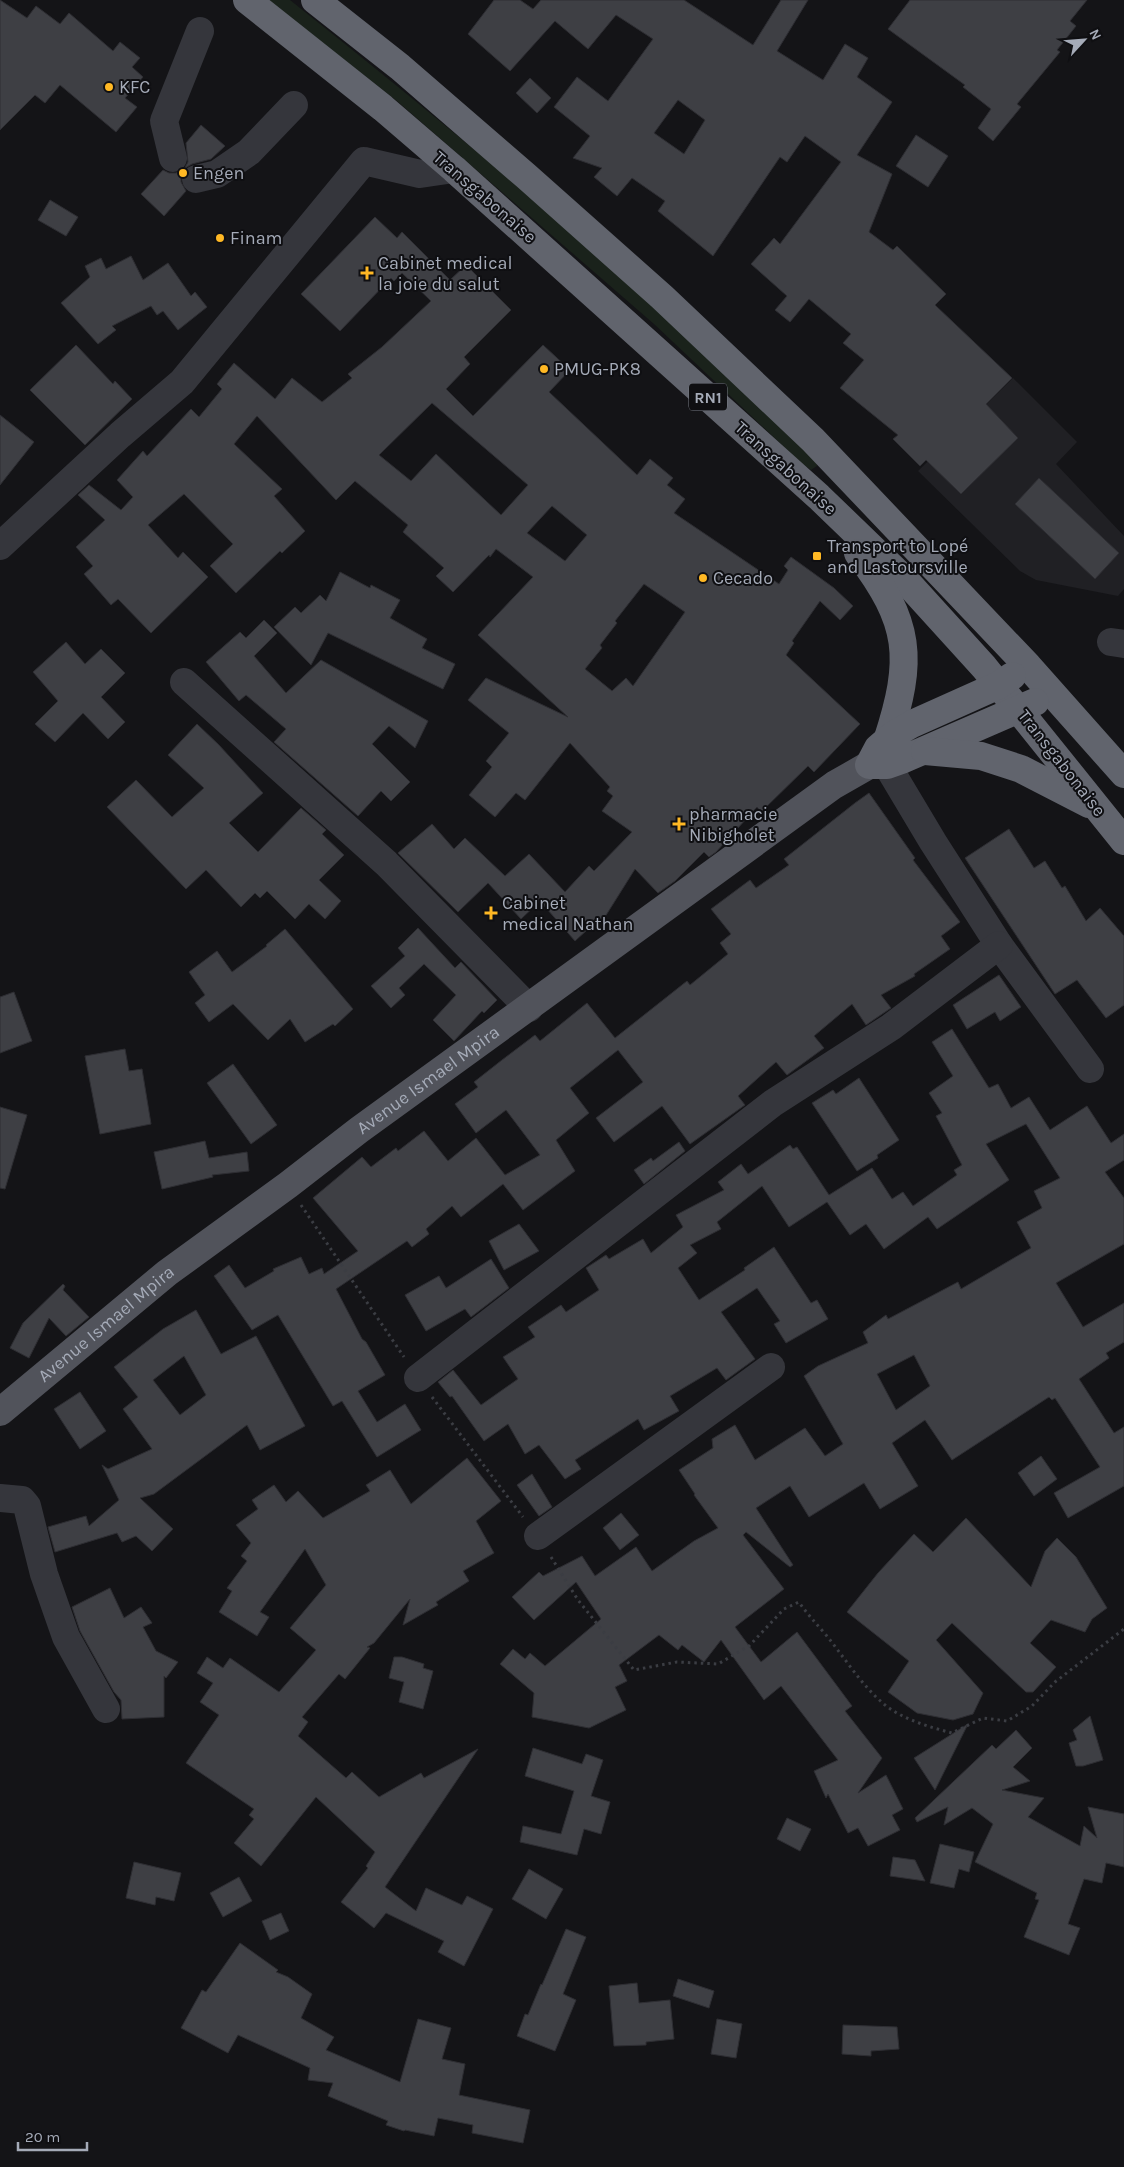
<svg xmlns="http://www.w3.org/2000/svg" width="1124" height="2167" font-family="Karla,sans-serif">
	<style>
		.built { fill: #202024 }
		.green { fill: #1a221b }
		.building { fill: #3e3f44; stroke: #2e2e33; fill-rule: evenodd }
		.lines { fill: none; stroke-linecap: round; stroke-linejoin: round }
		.path { stroke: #3b3d43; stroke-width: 3; stroke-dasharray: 2.5 4; stroke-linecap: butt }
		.minor { stroke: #35363c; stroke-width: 28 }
		.major { stroke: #51535b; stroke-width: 28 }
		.highway { stroke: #61646d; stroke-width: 28 }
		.poi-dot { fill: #ffb824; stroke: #0f0f12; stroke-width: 2 }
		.labels { text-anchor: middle; stroke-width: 4; stroke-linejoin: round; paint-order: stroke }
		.shield { fill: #0f0f12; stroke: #787c86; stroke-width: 1 }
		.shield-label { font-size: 16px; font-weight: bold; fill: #a5abb8 }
		.poi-label { font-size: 18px; fill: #a5abb8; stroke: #0f0f12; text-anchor: start }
		.street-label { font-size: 18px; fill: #a5abb8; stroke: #0f0f12 }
	</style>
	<rect width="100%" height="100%" fill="#141417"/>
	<path class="built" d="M1013,378L1077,442L1056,464L1124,536V589L1118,596L1036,580L1020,571L918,471Z"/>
	<path class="green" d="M268,0H290C398,86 504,172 606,263C677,327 746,394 816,459L817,466L811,470L800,462L654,324L397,101Z"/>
	<g class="building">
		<path d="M0,0L27,18L36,6L60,24L69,13L113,51L120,42L140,58L132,67L143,77L125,98L137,107L116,132L60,85L45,103L35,95L0,130Z"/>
		<path d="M494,0H520L533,9L541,0H684L753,45L781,0H808L777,51L823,80L845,44L868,58L857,77L892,102L857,155L892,174L869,232L893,250L897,246L946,294L935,305L1012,378L986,404L1018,438L961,494L926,460L920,466L893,439L898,435L840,388L864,360L843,343L851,334L809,299L790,322L775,310L787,296L751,264L774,238L780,244L841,162L805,136L787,162L780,157L713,256L658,211L665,201L632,178L617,196L594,177L602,168L573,158L590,136L554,107L577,77L608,101L653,39L616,15L588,49L555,21L510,71L468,34ZM678,100L705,120L684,154L654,133Z"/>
		<path d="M910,0H1087L1070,21L1076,26L1057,50L1060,52L1017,104L1021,107L993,141L978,128L991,109L963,87L965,85L888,29Z"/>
		<path d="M530,78L551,98L537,113L516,93Z"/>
		<path d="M201,125L225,146L211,159L192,164L185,168L181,174V182L186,191L164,216L141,194L163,170L169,173H176L184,169L188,162L186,143Z"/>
		<path d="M916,135L948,156L928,187L896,166Z"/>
		<path d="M50,200L78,217L66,236L38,220Z"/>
		<path d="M375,217L397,238L402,232L450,280L466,265L511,310L464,357L470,364L446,389L473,416L543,345L570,370L549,392L637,475L650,459L673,478L667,485L685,499L674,513L779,584L788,570L784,566L791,557L834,588L853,606L840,620L820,601L792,641L794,643L786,655L860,724L814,772L808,766L761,812L757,807L716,852L709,857L704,852L675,881L658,893L635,869L603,920L600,918L575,941L540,901L521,919L488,883L458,912L398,853L432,824L454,849L465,838L505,876L529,854L565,892L589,866L594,871L632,832L602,811L613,796L607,791L610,787L570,743L525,800L516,793L495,817L469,795L492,767L486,761L509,733L468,700L486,678L568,717L478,635L533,577L496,549L490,557L489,555L453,592L436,576L444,568L403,532L408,525L355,481L336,500L257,416L234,444L282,489L274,496L305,531L282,553L280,551L236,593L210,566L233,544L184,494L148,525L178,558L183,552L208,577L151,633L118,599L111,605L84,574L93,566L76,547L105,520L78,495L89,485L121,510L133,497L117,480L143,451L147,456L191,409L199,417L222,389L217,384L234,363L275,399L292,378L322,402L352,378L348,374L382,347L431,301L402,273L394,281L391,278L340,331L301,294ZM432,403L528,485L501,515L436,454L411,481L379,455ZM552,506L587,535L565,561L527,533ZM644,584L685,612L633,686L626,678L612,691L585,669L602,648L600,645L617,623L615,621Z"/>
		<path d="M131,256L143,280L168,263L191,296L195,292L207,307L178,330L163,311L157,315L151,306L112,326L116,330L98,344L61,303L90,277L85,266L101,258L106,269Z"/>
		<path d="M76,345L113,384L115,381L132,399L85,445L30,390Z"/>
		<path d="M0,415L34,442L0,485Z"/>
		<path d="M1039,478L1119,553L1095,579L1015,504Z"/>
		<path d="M340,572L370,588L371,585L400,600L390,618L427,639L422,648L455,664L443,689L328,633L311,665L274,627L295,607L301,613L320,595L326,601Z"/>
		<path d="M264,620L277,633L254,656L286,693L321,660L428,721L415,748L389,726L372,744L410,782L391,801L381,791L358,816L274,742L286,729L246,695L239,701L206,662L240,632L246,638Z"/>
		<path d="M66,642L85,664L101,649L125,673L101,697L125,722L108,739L83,713L55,742L35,724L58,701L33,672Z"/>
		<path d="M197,724L219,745L263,793L229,823L258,852L301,808L326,830L322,834L344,855L319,880L341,901L325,919L309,904L295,919L267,891L260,898L255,893L241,907L206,870L186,889L107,807L136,780L172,817L204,788L168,755Z"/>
		<path d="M869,793L915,858L913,860L960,922L941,936L950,949L914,974L915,976L881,995L891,1008L866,1025L852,1004L814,1036L824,1048L787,1075L776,1062L738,1096L745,1105L690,1144L662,1106L614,1142L596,1118L643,1082L618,1050L570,1088L589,1113L556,1140L575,1171L523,1210L503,1184L461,1217L452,1206L426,1229L429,1234L412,1247L407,1241L336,1289L362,1339L366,1342L385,1375L358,1391L377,1422L405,1404L421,1430L377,1457L342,1401L333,1406L278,1315L252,1330L214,1276L229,1265L245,1288L274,1271L273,1269L301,1257L309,1274L322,1268L324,1274L358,1251L313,1198L362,1157L371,1167L396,1148L398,1151L424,1131L448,1161L476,1138L505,1175L540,1155L506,1110L476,1133L455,1104L478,1087L474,1082L502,1060L535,1035L540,1041L587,1003L615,1038L687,981L690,985L728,954L720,943L731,934L711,909L750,880L756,888L789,865L784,859L855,803Z"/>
		<path d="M1009,829L1034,868L1045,861L1062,888L1065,886L1086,921L1100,908L1124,936V1005L1106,1018L1077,980L1055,994L965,858Z"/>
		<path d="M418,928L455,968L461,962L497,1000L484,1013L482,1011L454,1041L433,1020L456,995L424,964L399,988L405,995L391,1008L371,986L405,956L398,948Z"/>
		<path d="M285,929L353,1009L335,1026L333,1024L305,1042L290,1019L268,1040L233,1004L209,1022L195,1003L205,995L189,972L217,951L232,972L267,946L266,945Z"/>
		<path d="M999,975L1021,1007L1000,1021L995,1012L967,1029L953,1005Z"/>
		<path d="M14,992L32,1041L0,1053V997Z"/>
		<path d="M952,1029L989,1088L998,1084L1011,1108L1029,1097L1050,1130L1087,1106L1111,1143L1124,1134V1160L1105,1172L1124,1198V1244L1056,1283L1083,1327L1124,1303V1342L1106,1353L1109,1358L1079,1379L1114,1433L1124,1427V1486L1068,1518L1054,1493L1100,1467L1055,1398L1052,1400L1049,1397L952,1460L925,1420L892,1443L918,1486L880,1509L864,1483L809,1517L790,1486L756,1508L793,1565L790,1567L746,1532L743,1535L784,1589L735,1627L761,1662L797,1632L852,1706L845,1711L882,1758L858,1793L886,1775L903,1809L892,1815L900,1830L868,1846L858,1828L848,1833L828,1794L826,1798L814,1771L838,1760L781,1686L764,1700L721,1640L704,1662L682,1645L678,1650L659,1635L619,1665L627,1681L615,1687L626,1710L589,1728L532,1717L534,1693L500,1664L513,1649L525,1659L530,1653L545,1666L601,1619L576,1582L534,1620L512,1597L539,1572L543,1576L582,1556L595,1576L636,1547L652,1571L694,1541L718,1528L694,1495L695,1494L679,1470L713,1448L712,1439L735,1425L755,1460L805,1428L825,1456L843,1444L804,1376L818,1366L868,1343L863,1332L886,1315L888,1319L958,1282L961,1289L1031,1248L1017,1222L1042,1208L1034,1191L1060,1178L1026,1124L986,1144L1009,1180L937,1229L928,1217L884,1249L866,1224L850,1235L827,1202L789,1227L762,1186L717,1222L721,1229L690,1245L697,1253L678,1268L699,1300L745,1270L744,1268L774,1247L811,1303L817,1300L828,1319L786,1343L774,1324L780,1321L757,1288L721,1312L755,1359L726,1380L717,1368L670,1396L679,1411L644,1430L638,1419L575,1460L581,1469L565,1479L539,1445L525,1454L508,1424L484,1441L452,1396L450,1397L438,1382L453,1370L481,1405L518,1379L503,1357L535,1337L528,1327L561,1305L566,1312L599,1290L586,1268L606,1255L609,1259L643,1239L651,1253L683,1227L676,1215L724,1190L718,1182L741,1164L748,1174L790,1145L793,1149L797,1147L829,1195L872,1168L892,1199L903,1192L913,1206L957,1175L954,1170L962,1165L936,1116L942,1113L929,1093L953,1076L932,1042ZM914,1355L930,1386L896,1410L877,1374Z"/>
		<path d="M125,1049L129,1071L142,1069L151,1124L100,1134L85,1056Z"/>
		<path d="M233,1064L277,1125L251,1144L207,1083Z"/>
		<path d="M859,1078L899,1140L877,1155L878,1158L857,1171L812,1103L833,1090L836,1094Z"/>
		<path d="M0,1107L27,1115L5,1189L0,1188Z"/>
		<path d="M205,1141L209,1158L247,1152L249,1171L212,1175L213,1177L162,1189L154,1152Z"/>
		<path d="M679,1142L685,1151L644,1184L634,1170L651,1158L653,1161Z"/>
		<path d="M519,1224L539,1251L504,1270L489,1241Z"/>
		<path d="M491,1259L509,1288L471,1317L465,1309L426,1331L405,1295L439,1276L446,1288Z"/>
		<path d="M63,1284L65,1286L63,1290L89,1317L66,1336L49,1318L29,1358L10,1348L23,1323Z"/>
		<path d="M196,1310L221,1354L256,1336L305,1426L260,1450L247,1425L154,1494L140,1498L173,1529L152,1551L136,1536L122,1542L117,1533L55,1552L48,1527L86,1516L89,1526L119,1500L102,1465L108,1469L152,1449L123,1409L138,1397L114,1367L163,1329ZM184,1356L206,1395L180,1415L153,1380Z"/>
		<path d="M80,1392L106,1431L80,1449L54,1409Z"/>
		<path d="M1041,1456L1057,1479L1034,1496L1018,1473Z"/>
		<path d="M467,1458L501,1501L476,1521L494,1553L463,1571L469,1581L436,1602L438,1605L403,1625L410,1599L374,1643L367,1647L370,1648L345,1679L339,1674L302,1717L308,1722L298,1736L346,1778L352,1772L379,1797L421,1773L424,1778L478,1749L385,1887L416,1911L426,1888L462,1905L467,1896L493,1909L464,1966L438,1952L444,1941L386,1913L374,1928L341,1902L368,1868L366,1866L375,1852L316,1797L261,1866L234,1843L254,1819L249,1815L254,1809L186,1763L219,1715L200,1702L213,1683L197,1673L207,1657L223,1668L230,1658L279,1692L316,1650L290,1628L326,1585L305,1549L260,1612L269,1617L257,1636L219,1612L232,1591L227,1588L247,1561L241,1556L251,1543L236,1525L258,1509L252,1500L274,1485L286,1502L298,1491L323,1518L370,1491L366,1485L390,1470L411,1504Z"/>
		<path d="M532,1474L552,1507L539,1516L517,1485Z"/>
		<path d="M621,1513L639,1535L620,1550L603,1528Z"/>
		<path d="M966,1518L1031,1587L1045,1551L1057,1538L1076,1557L1107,1608L1092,1619L1085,1632L1051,1620L1030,1643L1056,1667L1033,1692H1026L952,1623L936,1640L983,1693L973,1714L953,1720L917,1713L888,1692L909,1661L847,1612L878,1573L914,1534L933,1552Z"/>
		<path d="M110,1588L124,1618L141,1607L152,1623L143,1627L156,1651L178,1662L166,1678L164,1676V1717L122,1719L121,1700L114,1692L80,1631L72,1607Z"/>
		<path d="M394,1657H402L424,1664L423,1668L433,1671L423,1709L399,1702L404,1682L389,1678Z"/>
		<path d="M1090,1716L1103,1760L1083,1766H1076L1069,1743L1077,1740L1073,1730Z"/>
		<path d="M968,1724L935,1790L914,1758Z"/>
		<path d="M1016,1730L1032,1748L1013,1767L1030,1781L1002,1790L1044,1798L1028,1817L1080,1846L1084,1826L1097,1838L1088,1807L1124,1814V1867L1106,1863L1102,1883L1084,1879L1068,1924L1080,1928L1069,1955L1024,1937L1039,1900L1035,1899L1037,1893L975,1862L993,1824L972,1808L944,1825L948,1807L917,1822L915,1818L992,1745L996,1749Z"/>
		<path d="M533,1748L582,1764L586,1754L603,1760L591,1796L610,1802L601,1834L584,1829L577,1855L520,1842L523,1826L561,1834L574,1791L525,1776Z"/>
		<path d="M787,1818L811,1829L800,1851L777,1839Z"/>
		<path d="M940,1844L974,1852L969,1872L959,1869L954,1888L930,1883Z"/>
		<path d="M893,1857L915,1860L925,1881L890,1876Z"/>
		<path d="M134,1862L181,1873L174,1901L156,1897L155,1905L126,1898Z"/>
		<path d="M529,1869L563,1889L546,1919L512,1899Z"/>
		<path d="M239,1877L252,1901L223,1917L210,1893Z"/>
		<path d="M281,1913L289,1931L270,1940L262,1921Z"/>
		<path d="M566,1929L586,1937L563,1994L576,2000L555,2051L517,2036L525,2014L528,2015L541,1984L542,1985Z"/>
		<path d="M240,1943L278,1970L276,1972L288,1977L312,1994L301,2018L334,2037L326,2050L400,2082L418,2019L451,2028L442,2059L465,2064L459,2095L530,2110L523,2143L472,2133L473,2125L438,2118L434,2136L405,2130L404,2131L386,2125L388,2121L328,2096L333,2083L308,2080L310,2068L238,2035L228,2053L181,2028L202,1990L206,1992Z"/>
		<path d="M678,1979L714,1991L709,2008L673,1996Z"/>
		<path d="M637,1983L639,2003L670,2000L674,2039L646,2042V2045L614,2046L609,1986Z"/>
		<path d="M717,2019L742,2024L736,2058L711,2054Z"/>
		<path d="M843,2025L897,2027L899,2049L871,2051V2056L842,2054Z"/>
	</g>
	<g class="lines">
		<g class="path">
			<path d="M301,1205L404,1357"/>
			<path d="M432,1397L523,1517"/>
			<path d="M551,1557L578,1600L634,1670L677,1662L718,1664L749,1646L784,1609L799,1602C807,1614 816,1623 826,1635C845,1658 861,1685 885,1705C904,1720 930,1727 952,1733L983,1718L1007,1721L1032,1706L1055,1682L1124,1629"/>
		</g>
		<g class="minor">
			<path d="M173,158L164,121L200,31"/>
			<path d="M196,179L217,174L249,152L294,105"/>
			<path d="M0,546L120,435L182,382L364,161L420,174L454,169"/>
			<path d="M1111,642L1124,644"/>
			<path d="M184,682L386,863L529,1008"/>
			<path d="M887,765L933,842L999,945L1090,1069"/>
			<path d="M418,1378L773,1103L891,1027L999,945"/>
			<path d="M0,1498L22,1500L27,1506L44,1574L66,1637L106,1709"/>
			<path d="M538,1536L771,1367"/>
		</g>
		<path class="major" id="s1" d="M0,1412L167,1273L288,1185L359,1130L834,785L869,765"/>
		<g class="highway">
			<path d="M247,0L383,108L454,169L819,497L905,580L984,667L1124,841"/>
			<path d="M315,0L400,67L526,176L662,297L813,440L1028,666L1124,774"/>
			<path d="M858,553C911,623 914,658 887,741"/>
			<path d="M1012,676L999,685L912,724L893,735L878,748L869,765H887L904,759L1035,702"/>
			<path d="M925,751L981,756L1021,769L1089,804"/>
		</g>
	</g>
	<g class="poi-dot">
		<circle cx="109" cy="87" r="5"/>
		<circle cx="183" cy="173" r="5"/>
		<circle cx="220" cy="238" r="5"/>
		<path d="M364.5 265.5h5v5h5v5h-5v5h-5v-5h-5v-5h5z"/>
		<circle cx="544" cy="369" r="5"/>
		<rect x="812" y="551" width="10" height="10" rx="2.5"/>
		<circle cx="703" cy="578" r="5"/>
		<path d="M676.5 816.5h5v5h5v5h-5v5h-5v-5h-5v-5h5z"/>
		<path d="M488.5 905.5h5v5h5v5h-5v5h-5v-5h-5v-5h5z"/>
	</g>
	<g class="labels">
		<rect class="shield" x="689" y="383.5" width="38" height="27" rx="4"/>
		<g class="shield-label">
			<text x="708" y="403">RN1</text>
		</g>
		<g class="poi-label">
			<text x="119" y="93">KFC</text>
			<text x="193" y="179">Engen</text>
			<text x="230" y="244">Finam</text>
			<text x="378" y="269">Cabinet medical<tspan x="378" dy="21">la joie du salut</tspan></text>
			<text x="554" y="375">PMUG-PK8</text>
			<text x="827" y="552">Transport to Lopé<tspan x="827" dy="21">and Lastoursville</tspan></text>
			<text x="713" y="584">Cecado</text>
			<text x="689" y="820">pharmacie<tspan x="689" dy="21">Nibigholet</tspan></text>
			<text x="502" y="909">Cabinet<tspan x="502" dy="21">medical Nathan</tspan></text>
		</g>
		<g class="street-label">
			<text transform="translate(485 197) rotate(41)" y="6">Transgabonaise</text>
			<text transform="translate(786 468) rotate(42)" y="6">Transgabonaise</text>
			<text transform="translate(1062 763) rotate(52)" y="6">Transgabonaise</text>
			<text dy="6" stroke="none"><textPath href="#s1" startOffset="542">Avenue Ismael Mpira</textPath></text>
			<text dy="6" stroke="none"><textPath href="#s1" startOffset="138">Avenue Ismael Mpira</textPath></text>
		</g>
	</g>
	<g transform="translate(1084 40) rotate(64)" stroke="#0f0f12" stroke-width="4" paint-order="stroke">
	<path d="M0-4L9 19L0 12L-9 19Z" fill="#a5abb8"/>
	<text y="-8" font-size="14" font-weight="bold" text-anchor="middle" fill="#a5abb8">N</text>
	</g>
	<path d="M18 2142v8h69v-8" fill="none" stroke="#a5abb8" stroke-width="2.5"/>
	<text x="25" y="2142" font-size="15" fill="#a5abb8" stroke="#0f0f12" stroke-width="4" paint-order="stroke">20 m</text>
</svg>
